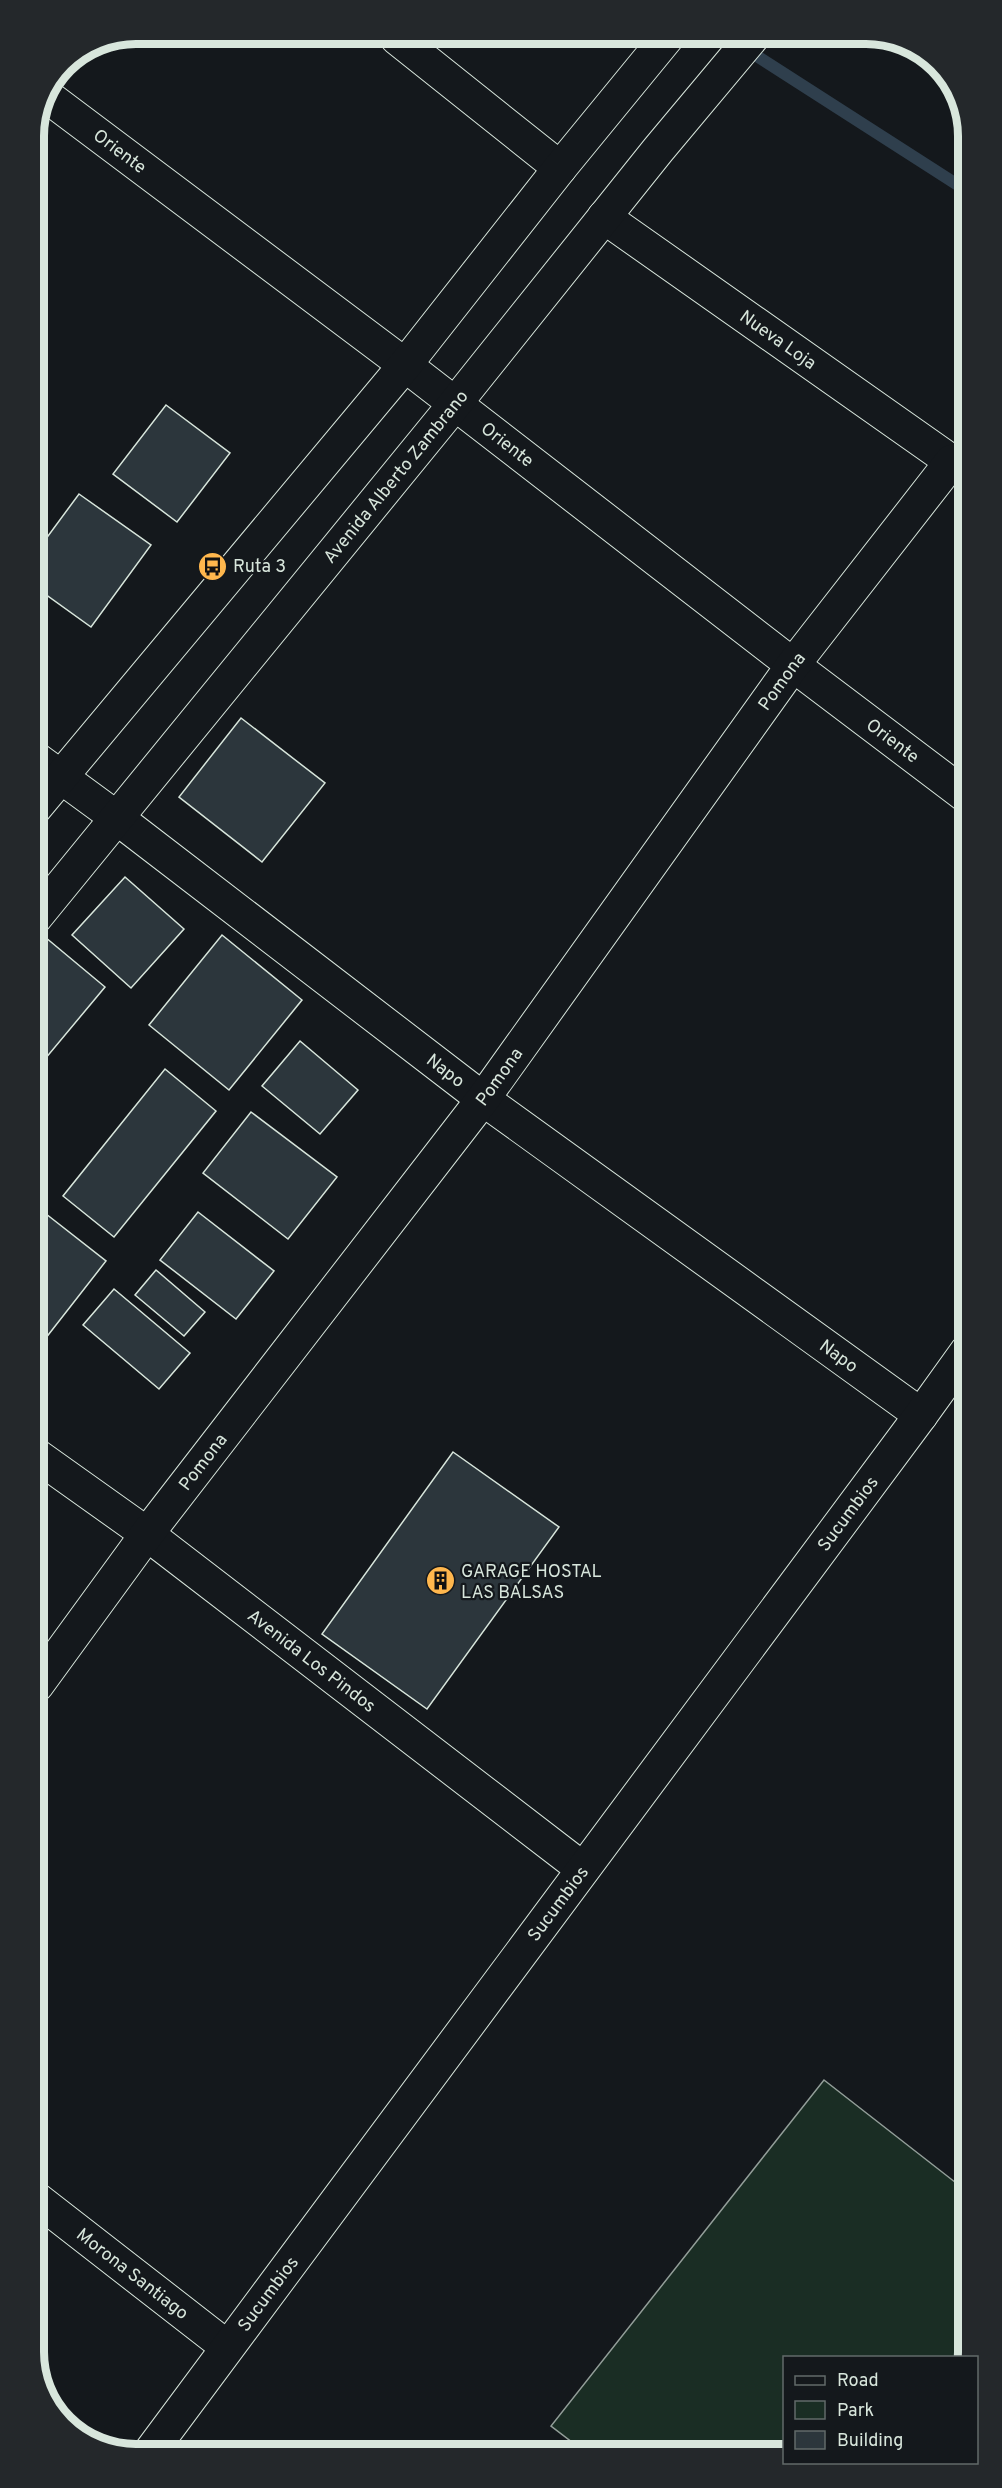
<svg xmlns="http://www.w3.org/2000/svg" width="1002" height="2488" font-family="Overpass,sans-serif">
	<style>
		.green { fill: #1a2d24; stroke: #939e99; stroke-width: 1.5 }
		.lines { fill: none; stroke-linecap: round; stroke-linejoin: round }
		.stream { stroke: #2f3f4d; stroke-width: 12 }
		.building { fill: #2c363c; stroke: #d8e6dc; stroke-width: 1.5 }
		.street-casing { stroke: #d8e6dc; stroke-width: 35 }
		.highway-casing { stroke: #d8e6dc; stroke-width: 35 }
		.street { stroke: #14181c; stroke-width: 33 }
		.highway { stroke: #14181c; stroke-width: 33 }
		.labels { text-anchor: middle; stroke-width: 4.5; stroke-linejoin: round; paint-order: stroke }
		.street-label { font-size: 18px; fill: #d8e6dc; stroke: #14181c }
		.poi-label { font-size: 18px; fill: #d8e6dc; stroke: #14181c; text-anchor: start }
		.rim { fill: none; stroke: #d8e6dc; stroke-width: 8 }
	</style>
	<rect width="100%" height="100%" fill="#14181c"/>
	<path class="green" d="M824,2080L969,2193L968,2357L784,2358V2450L585,2452L551,2426Z"/>
	<g class="lines">
		<path class="stream" d="M724,35L964,189"/>
	</g>
	<g class="building">
		<path d="M166,405L230,453L177,522L113,474Z"/>
		<path d="M79,494L151,545L91,627L34,586V555Z"/>
		<path d="M241,718L325,783L262,862L179,797Z"/>
		<path d="M125,877L184,929L131,988L72,935Z"/>
		<path d="M222,935L302,1000L229,1090L149,1025Z"/>
		<path d="M45,937L105,987L35,1071V949Z"/>
		<path d="M300,1041L358,1090L320,1134L262,1086Z"/>
		<path d="M165,1069L216,1111L114,1237L63,1196Z"/>
		<path d="M251,1112L337,1177L288,1239L203,1173Z"/>
		<path d="M41,1210L106,1261L38,1348L36,1347V1216Z"/>
		<path d="M198,1212L274,1271L236,1319L160,1260Z"/>
		<path d="M156,1270L205,1312L184,1336L135,1295Z"/>
		<path d="M114,1289L190,1353L159,1389L83,1325Z"/>
		<path d="M453,1452L559,1527L427,1709L322,1634Z"/>
	</g>
	<g class="lines">
		<defs>
			<g id="street">
				<path d="M397,38L560,168"/>
				<path id="s1" d="M48,97L405,365L793,665L965,795"/>
				<path id="s2" d="M604,217L965,471"/>
				<path id="s3" d="M35,758L117,818L483,1099L921,1415"/>
				<path id="s4" d="M36,1455L147,1534L583,1869"/>
				<path id="s5" d="M37,1685L147,1534L483,1099L793,665L952,461"/>
				<path id="s6" d="M38,2200L227,2347"/>
				<path id="s7" d="M148,2455L921,1415L967,1351"/>
			</g>
			<g id="highway">
				<path d="M35,808L405,365L560,168L669,35"/>
				<path id="s8" d="M35,918L454,405L658,150L755,34"/>
			</g>
		</defs>
		<use href="#street" class="street-casing"/>
		<use href="#highway" class="highway-casing"/>
		<use href="#street" class="street"/>
		<use href="#highway" class="highway"/>
	</g>
	<defs>
		<symbol id="bus-disc" viewBox="-11 -11 22 22"><circle r="9.5" fill="#ffb74d" stroke="#14181c"/><path d="M-5-6H5V4H4V6H2V4H-2V6H-4V4H-5ZM-3.5-4V0h7V-4ZM-3.5 1.2v1.5H-2V1.2ZM2 1.2v1.5H3.5V1.2Z" fill="#111"/></symbol>
		<symbol id="building-disc" viewBox="-11 -11 22 22"><circle r="9.5" fill="#ffb74d" stroke="#14181c"/><path d="M-4-6H4V6H1V3H-1V6H-4ZM-2.5-4.3h1.7v1.8h-1.7ZM.8-4.3h1.7v1.8H.8ZM-2.5-1h1.7V.8h-1.7ZM.8-1h1.7V.8H.8Z" fill="#111"/></symbol>
	</defs>
	<g fill-rule="evenodd">
		<use href="#bus-disc" x="196" y="550" width="33" height="33"/>
		<use href="#building-disc" x="424" y="1564" width="33" height="33"/>
	</g>
	<g class="labels">
		<g class="street-label">
			<text dy="6" stroke="none"><textPath href="#s1" startOffset="90">Oriente</textPath></text>
			<text dy="6" stroke="none"><textPath href="#s2" startOffset="213">Nueva Loja</textPath></text>
			<text dy="6" stroke="none"><textPath href="#s1" startOffset="576">Oriente</textPath></text>
			<text dy="6" stroke="none"><textPath href="#s8" startOffset="570">Avenida Alberto Zambrano</textPath></text>
			<text dy="6" stroke="none"><textPath href="#s5" startOffset="1250">Pomona</textPath></text>
			<text dy="6" stroke="none"><textPath href="#s1" startOffset="1062">Oriente</textPath></text>
			<text dy="6" stroke="none"><textPath href="#s3" startOffset="516">Napo</textPath></text>
			<text dy="6" stroke="none"><textPath href="#s5" startOffset="764">Pomona</textPath></text>
			<text dy="6" stroke="none"><textPath href="#s3" startOffset="1002">Napo</textPath></text>
			<text dy="6" stroke="none"><textPath href="#s5" startOffset="278">Pomona</textPath></text>
			<text dy="6" stroke="none"><textPath href="#s7" startOffset="1173">Sucumbios</textPath></text>
			<text dy="6" stroke="none"><textPath href="#s4" startOffset="344">Avenida Los Pindos</textPath></text>
			<text dy="6" stroke="none"><textPath href="#s7" startOffset="687">Sucumbios</textPath></text>
			<text dy="6" stroke="none"><textPath href="#s6" startOffset="120">Morona Santiago</textPath></text>
			<text dy="6" stroke="none"><textPath href="#s7" startOffset="201">Sucumbios</textPath></text>
		</g>
		<g class="poi-label">
			<text x="233" y="572">Ruta 3</text>
			<text x="461" y="1577">GARAGE HOSTAL<tspan x="461" dy="21">LAS BALSAS</tspan></text>
		</g>
	</g>
	<path d="M0 0H1002V2488H0ZM136 44H866A92 92 0 0 1 958 136V2352A92 92 0 0 1 866 2444H136A92 92 0 0 1 44 2352V136A92 92 0 0 1 136 44Z" fill="#24282b" fill-rule="evenodd"/>
	<path class="rim" d="M136 44H866A92 92 0 0 1 958 136V2352A92 92 0 0 1 866 2444H136A92 92 0 0 1 44 2352V136A92 92 0 0 1 136 44Z"/>
	<rect x="783" y="2356" width="195" height="108" fill="#14181c" stroke="#626a69" stroke-width="1.5"/>
	<rect x="795" y="2376" width="30" height="9" fill="#14181c" stroke="#626a69" stroke-width="1.5"/>
	<text x="837" y="2386" font-size="18" fill="#d8e6dc">Road</text>
	<rect x="795" y="2401" width="30" height="18" fill="#1a2d24" stroke="#626a69" stroke-width="1.5"/>
	<text x="837" y="2416" font-size="18" fill="#d8e6dc">Park</text>
	<rect x="795" y="2431" width="30" height="18" fill="#2c363c" stroke="#626a69" stroke-width="1.5"/>
	<text x="837" y="2446" font-size="18" fill="#d8e6dc">Building</text>
</svg>
